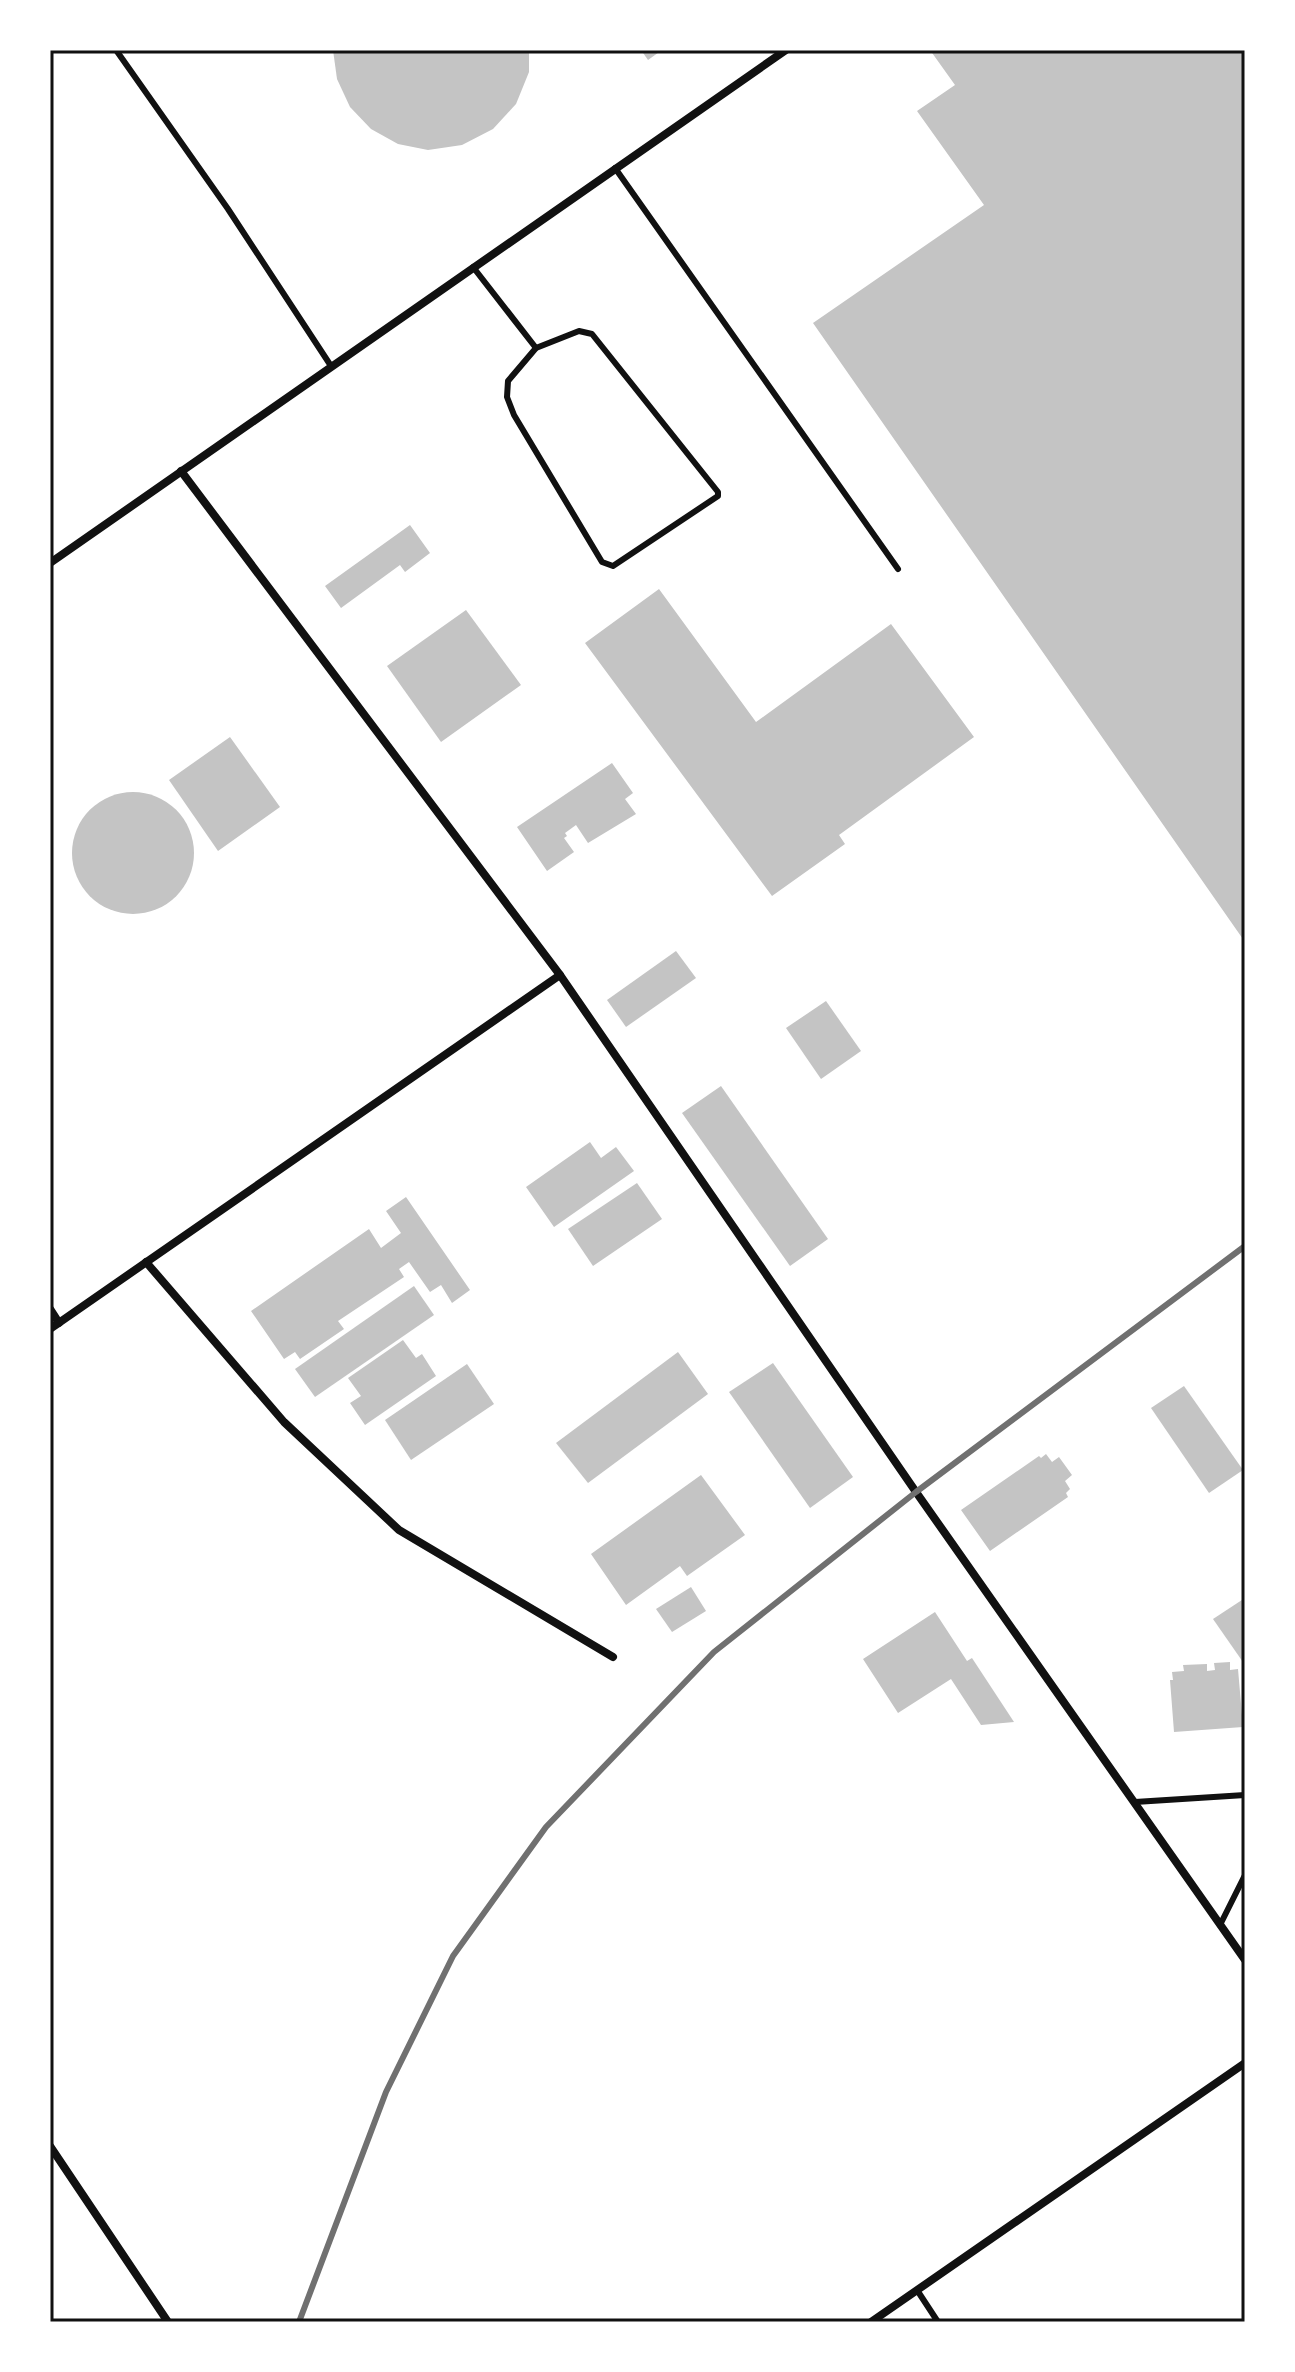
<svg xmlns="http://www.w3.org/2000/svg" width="1295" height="2372" font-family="'Archivo Narrow',sans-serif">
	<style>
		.building { fill: #c4c4c4 }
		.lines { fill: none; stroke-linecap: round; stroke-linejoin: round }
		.service { stroke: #111; stroke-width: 6 }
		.minor { stroke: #111; stroke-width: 8 }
		.rail { stroke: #707070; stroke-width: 6 }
		.neatline { fill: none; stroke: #111; stroke-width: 3 }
	</style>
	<rect width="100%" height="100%" fill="#fff"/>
	<g class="building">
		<path d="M333,50H529V72L516,104L493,129L462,145L428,150L398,144L371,129L350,107L337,79Z"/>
		<path d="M641,50H662L648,60Z"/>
		<path d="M930,50H1245V942L813,323L984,205L917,111L955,85Z"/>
		<path d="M410,525L430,553L405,572L400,565L341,608L325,586Z"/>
		<path d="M659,589L756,722L891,624L974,737L839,835L845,844L772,896L585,643Z"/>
		<path d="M466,610L521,685L441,742L387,666Z"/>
		<path d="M230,737L280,807L218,851L169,780Z"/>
		<path d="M612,763L633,793L625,799L636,814L588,843L576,825L565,833L567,836L564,838L574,852L547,871L517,827Z"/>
		<circle cx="133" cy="853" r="61"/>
		<path d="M676,951L696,978L626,1027L607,1000Z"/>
		<path d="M826,1001L861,1051L821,1079L786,1028Z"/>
		<path d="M721,1086L828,1239L790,1266L682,1113Z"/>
		<path d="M590,1142L601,1158L616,1147L634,1171L554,1227L526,1187Z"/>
		<path d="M637,1183L662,1219L593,1266L568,1229Z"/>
		<path d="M406,1197L470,1290L452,1303L441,1285L430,1292L409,1262L399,1269L404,1277L338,1321L344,1329L300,1359L295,1352L284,1359L251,1311L369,1229L381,1248L401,1233L386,1211Z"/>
		<path d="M414,1286L434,1315L315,1397L295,1369Z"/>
		<path d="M403,1340L416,1358L422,1354L436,1376L365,1425L350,1403L361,1396L348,1378Z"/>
		<path d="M678,1352L708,1394L588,1483L556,1443Z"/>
		<path d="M773,1363L853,1477L810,1508L729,1392Z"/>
		<path d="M467,1364L494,1404L411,1460L385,1420Z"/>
		<path d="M1184,1386L1243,1470L1209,1493L1151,1408Z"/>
		<path d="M1046,1454L1052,1462L1059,1457L1072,1475L1065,1481L1070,1489L1066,1493L1068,1497L990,1551L961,1510L1039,1456L1041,1458Z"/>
		<path d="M701,1475L745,1535L687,1576L680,1566L626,1605L591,1554Z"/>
		<path d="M691,1587L706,1611L672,1632L656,1609Z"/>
		<path d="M1245,1598V1665L1213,1619Z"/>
		<path d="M935,1612L967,1661L972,1658L1014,1722L981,1725L951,1679L898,1713L863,1659Z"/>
		<path d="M1230,1662V1670L1238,1669L1243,1727L1174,1732L1170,1680H1173L1172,1672L1184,1671L1183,1665L1207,1664V1671L1215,1670L1214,1663Z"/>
	</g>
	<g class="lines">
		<g class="service">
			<path d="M116,50L228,209L331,366"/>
			<path d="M615,168L898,569"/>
			<path d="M473,267L536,348"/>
			<path d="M579,331L592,334L718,492V496L613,566L602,562L514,415L507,397L508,381L536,348Z"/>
			<path d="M1135,1802L1245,1795"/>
			<path d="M1220,1925L1245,1875"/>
			<path d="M917,2290L938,2322"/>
		</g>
		<g class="minor">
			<path d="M181,471L560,975L916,1492L1245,1960"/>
			<path d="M50,563L786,50"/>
			<path d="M146,1262L284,1422L399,1530L613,1657"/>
			<path d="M50,1309L59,1323"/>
			<path d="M50,1329L560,975"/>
			<path d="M50,2146L168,2322"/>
			<path d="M871,2322L1245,2063"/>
		</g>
		<path class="rail" d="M299,2322L386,2092L453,1956L546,1827L714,1652L916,1492L1245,1246"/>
	</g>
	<rect width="1295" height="2372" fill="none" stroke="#ffffff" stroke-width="104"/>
	<rect x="52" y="52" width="1191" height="2268" class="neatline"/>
</svg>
